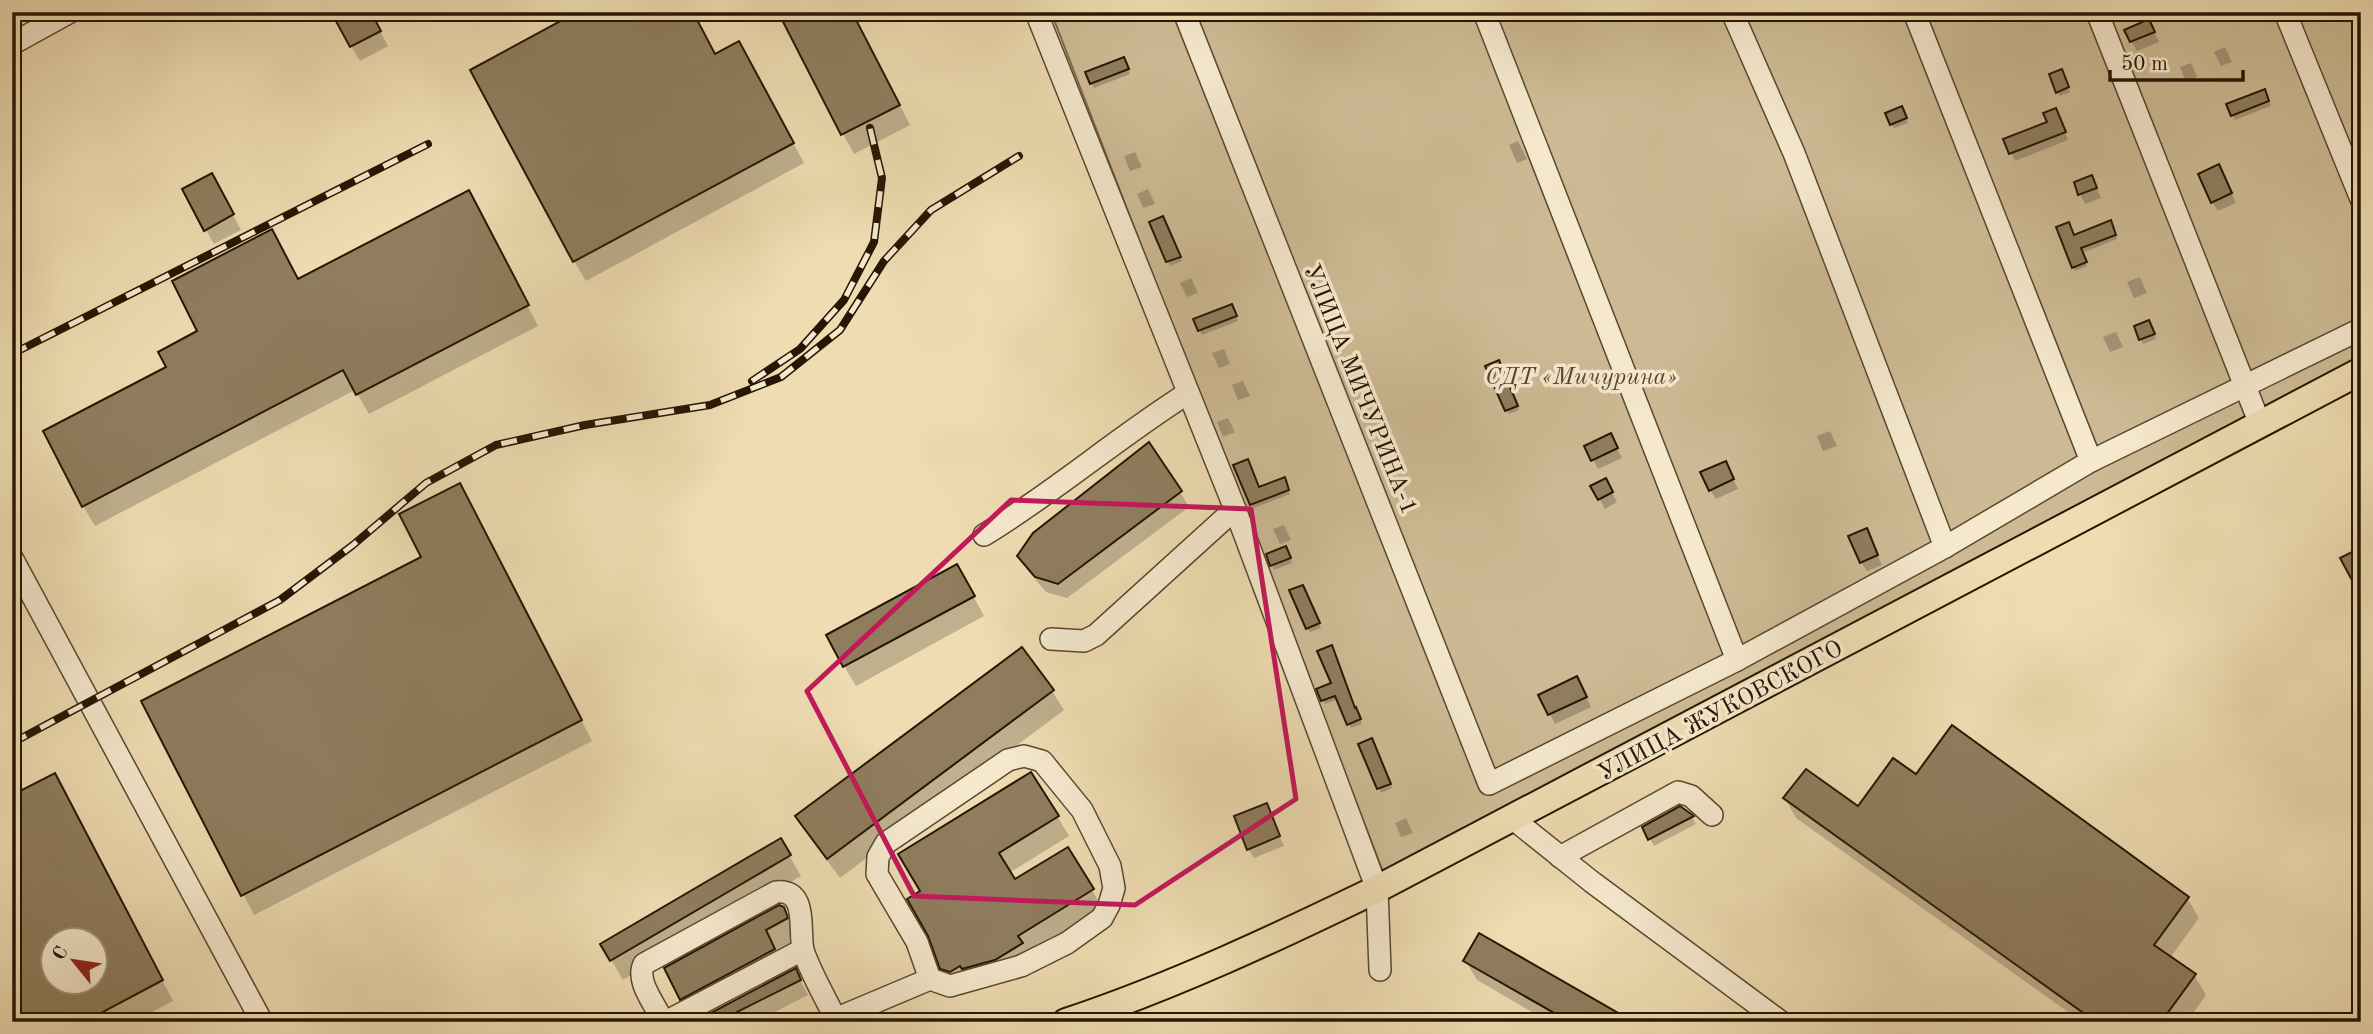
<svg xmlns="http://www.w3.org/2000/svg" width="2373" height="1034" font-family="'Old Standard TT',serif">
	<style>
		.green { fill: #cdba94; stroke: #7a684c; stroke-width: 2 }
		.shadow { fill: #0003; fill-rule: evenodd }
		.building { fill: #8f7d5e; stroke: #261603; stroke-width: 2; fill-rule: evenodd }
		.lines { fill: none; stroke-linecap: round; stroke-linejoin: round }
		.minor-casing { stroke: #58482f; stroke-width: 24 }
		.major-casing { stroke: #261603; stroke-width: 30 }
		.minor { stroke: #f5e8cd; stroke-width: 21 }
		.major { stroke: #efdcb2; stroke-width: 26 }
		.rail-casing { stroke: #261603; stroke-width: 8 }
		.rail { stroke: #f5e8cd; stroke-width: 5; stroke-dasharray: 16; stroke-linecap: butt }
		.marked { fill: none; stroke: #c2185b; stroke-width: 5; stroke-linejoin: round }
		.labels { text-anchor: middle; stroke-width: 7; stroke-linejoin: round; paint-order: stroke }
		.park-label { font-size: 24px; font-style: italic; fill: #58472e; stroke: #f5e8cd }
		.street-label { font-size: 24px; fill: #261603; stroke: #f5e8cd }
	</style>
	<rect width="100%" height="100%" fill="#efdcb2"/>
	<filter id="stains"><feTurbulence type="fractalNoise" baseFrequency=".00286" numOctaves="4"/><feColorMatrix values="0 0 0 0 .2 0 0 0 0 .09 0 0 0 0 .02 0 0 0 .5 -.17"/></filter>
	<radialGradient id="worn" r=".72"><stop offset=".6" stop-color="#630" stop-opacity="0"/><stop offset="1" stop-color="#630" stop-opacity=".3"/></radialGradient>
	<path class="green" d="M1051,12H2361V364L1385,877Z"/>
	<g class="shadow">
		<path d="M370,12L388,46L360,61L351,46Z"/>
		<path d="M852,12L910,125L854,154L843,134Z"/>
		<path d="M2154,31L2159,42L2137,51L2131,41Z"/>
		<path d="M2225,47L2232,62L2221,66L2214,52Z"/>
		<path d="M715,56L750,63L804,163L586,281L574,261Z"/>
		<path d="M1126,63L1130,74L1094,88L1087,73Z"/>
		<path d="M2191,63L2197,77L2186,82L2180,67Z"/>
		<path d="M2064,75L2070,92L2060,96L2057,92Z"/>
		<path d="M2267,95L2271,106L2235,120L2228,105Z"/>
		<path d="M1904,112L1908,123L1894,128L1887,114Z"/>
		<path d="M2060,117L2068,140L2015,161L2006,140Z"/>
		<path d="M1518,141L1527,159L1517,163L1509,145Z"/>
		<path d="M1135,152L1142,167L1130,171L1124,156Z"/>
		<path d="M2224,176L2236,203L2218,211L2212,202Z"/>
		<path d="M2092,177L2101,198L2085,204L2080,194Z"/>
		<path d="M1148,189L1155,204L1143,208L1137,194Z"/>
		<path d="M220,190L241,230L214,244L206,230Z"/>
		<path d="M479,212L538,326L369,414L355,390L95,526L83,506L168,368L200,332L298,281Z"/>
		<path d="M1165,222L1182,261L1170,266L1151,223Z"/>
		<path d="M2113,227L2117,239L2082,253L2087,266L2075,271L2073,267L2074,237Z"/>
		<path d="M2140,277L2147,293L2134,298L2127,282Z"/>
		<path d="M1191,278L1198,293L1187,297L1180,283Z"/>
		<path d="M1234,310L1238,321L1202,335L1195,320Z"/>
		<path d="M2151,326L2156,339L2143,344L2136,327Z"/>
		<path d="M2116,332L2123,347L2110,352L2103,337Z"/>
		<path d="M1224,349L1230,364L1219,368L1212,353Z"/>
		<path d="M1501,367L1519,410L1509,414L1506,410Z"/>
		<path d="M1243,381L1250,396L1238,400L1232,385Z"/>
		<path d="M1228,418L1235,432L1223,437L1217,422Z"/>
		<path d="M1830,431L1837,446L1823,451L1817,436Z"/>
		<path d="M1615,445L1622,458L1598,469L1587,447Z"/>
		<path d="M1726,463L1738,489L1716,499L1710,490Z"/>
		<path d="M1605,480L1617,502L1605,509L1593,486Z"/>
		<path d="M1286,484L1290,494L1254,508L1252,504L1259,489Z"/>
		<path d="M1180,492L1189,507L1067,598L1046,592L1028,571L1019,556Z"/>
		<path d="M471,505L592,741L254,915L143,702L423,558Z"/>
		<path d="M1284,525L1291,540L1280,544L1273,529Z"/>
		<path d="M1866,530L1882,565L1867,571L1861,562Z"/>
		<path d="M1288,552L1292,563L1274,570L1268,555Z"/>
		<path d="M968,586L984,616L856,686L844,666Z"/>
		<path d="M1305,591L1321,628L1310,632L1307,628Z"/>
		<path d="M1333,684L1358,713L1362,724L1351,728L1339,699L1325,704L1322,700Z"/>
		<path d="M1582,688L1591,707L1555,724L1541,696Z"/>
		<path d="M1052,691L1064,710L840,878L809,836L798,817Z"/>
		<path d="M1360,745H1373L1392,788L1381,793Z"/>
		<path d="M1917,777L2187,898L2199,918L2170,958L2194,975L2206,995L2187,1022H2082L1796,818L1785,798L1858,809Z"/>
		<path d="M66,795L173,1001L133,1022H12ZM52,940H94V982H52Z"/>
		<path d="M1266,805L1284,846L1254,858L1248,849Z"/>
		<path d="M1680,809L1692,817L1696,824L1654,846L1644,828Z"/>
		<path d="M1057,816L1069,836L1009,873L1015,882L1067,849L1104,910L973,985L954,988L942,968L930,936L909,900Z"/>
		<path d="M1406,818L1413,833L1401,837L1395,823Z"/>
		<path d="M780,840L801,876L623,980L602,944Z"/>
		<path d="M783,908L798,939L775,950L785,970L693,1018L681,999Z"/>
		<path d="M1465,960L1631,1022H1549L1477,980Z"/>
		<path d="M795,970L808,995L755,1022H698Z"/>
	</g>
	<g class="building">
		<path d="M331,12H371L381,31L350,47Z"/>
		<path d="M577,12H693L715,54L739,41L794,143L573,262L470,70Z"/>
		<path d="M778,12H852L900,105L841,135Z"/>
		<path d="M2149,19L2155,32L2130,42L2124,30Z"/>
		<path d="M1124,57L1129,69L1090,84L1085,72Z"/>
		<path d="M2062,69L2069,87L2056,93L2049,74Z"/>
		<path d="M2265,89L2269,101L2231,116L2226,104Z"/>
		<path d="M1902,106L1907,118L1890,125L1885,113Z"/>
		<path d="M2056,108L2066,132L2009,154L2003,139L2047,122L2043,113Z"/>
		<path d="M2219,164L2232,193L2211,203L2198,174Z"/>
		<path d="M212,173L234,214L204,231L182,189Z"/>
		<path d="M2092,175L2097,188L2078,195L2074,182Z"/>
		<path d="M469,190L529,305L356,395L343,370L82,507L43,431L166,367L158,352L197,331L172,281L272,229L298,279Z"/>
		<path d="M1163,216L1181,257L1166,262L1149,222Z"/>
		<path d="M2111,220L2116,235L2081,248L2087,262L2072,268L2056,227L2069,222L2074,235Z"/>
		<path d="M1232,304L1237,316L1198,331L1193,319Z"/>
		<path d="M2149,320L2155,334L2139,340L2134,326Z"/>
		<path d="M1499,360L1518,406L1505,411L1485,366Z"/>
		<path d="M1611,433L1618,448L1591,461L1584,446Z"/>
		<path d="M1149,442L1182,491L1058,584L1035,577L1017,556L1033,533Z"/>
		<path d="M1248,459L1259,487L1285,477L1289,490L1250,505L1233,465Z"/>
		<path d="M1726,461L1734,479L1709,491L1700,472Z"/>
		<path d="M1606,478L1613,492L1598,500L1590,486Z"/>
		<path d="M460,483L582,720L241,896L141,701L421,557L399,514Z"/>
		<path d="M1867,528L1878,555L1860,563L1848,536Z"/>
		<path d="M1286,546L1291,558L1270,566L1266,554Z"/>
		<path d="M2354,551L2361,563V597L2340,558Z"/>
		<path d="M957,564L975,596L843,667L826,635Z"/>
		<path d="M1303,585L1320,623L1306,629L1289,590Z"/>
		<path d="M1332,645L1355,708L1356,707L1361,719L1347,725L1335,696L1321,701L1316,689L1331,683L1317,651Z"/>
		<path d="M1022,647L1054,690L827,859L795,816Z"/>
		<path d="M1577,676L1587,697L1548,715L1538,695Z"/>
		<path d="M1952,725L2189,897L2154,945L2196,974L2161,1022H2096L1783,798L1806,769L1858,806L1893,758L1916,774Z"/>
		<path d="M1372,738L1391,784L1377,789L1358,744Z"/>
		<path d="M1031,772L1059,816L999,853L1015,879L1068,847L1094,889L1018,936L1023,943L995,960L962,969L960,966L950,972L940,969L928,936L907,899L920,891L898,854Z"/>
		<path d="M55,773L163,980L84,1022H12V795ZM52,940H94V982H52Z"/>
		<path d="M1267,803L1280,836L1247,850L1234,816Z"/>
		<path d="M1680,806L1694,816L1648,840L1642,827Z"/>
		<path d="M781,838L791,855L610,961L600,944Z"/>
		<path d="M779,905L784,907L788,918L766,930L775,949L680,1000L664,968Z"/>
		<path d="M1479,933L1634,1022H1570L1463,961Z"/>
		<path d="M796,968L801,980L717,1022H694Z"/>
	</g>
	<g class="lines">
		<defs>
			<g id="minor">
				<path d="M1036,12L1235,509L1377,889L1380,970"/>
				<path d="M1184,12L1489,784L1737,660L1945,547L2091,461L2361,329"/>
				<path d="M1484,12L1737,660"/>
				<path d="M1732,12L1794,153L1945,547"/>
				<path d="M1914,12L2091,461"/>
				<path d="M2097,12L2260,424"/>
				<path d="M2285,12L2361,199"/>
				<path d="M12,44L70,12"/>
				<path d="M984,535C1055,492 1118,437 1188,393"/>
				<path d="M12,558L262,1022"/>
				<path d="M1051,639L1084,641L1096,635L1235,509"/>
				<path d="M1512,818L1592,882L1781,1022"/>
				<path d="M1560,857L1678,792L1691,796L1712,815"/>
				<path d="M802,950L671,1019H665L660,1016C652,1000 636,980 644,964L776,892C811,889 797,935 804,953C812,975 825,997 835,1018"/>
				<path d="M828,1022L930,979L950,986L1021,966L1067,943L1102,918L1109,905L1114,888L1110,866L1082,810L1042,761L1024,756L1008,760L886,843L878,857L877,874L917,942L930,979"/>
			</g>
			<path id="major" d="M1066,1022C1174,986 1276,938 1377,889L2361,371"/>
		</defs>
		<use href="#minor" class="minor-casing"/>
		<use href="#major" class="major-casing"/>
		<use href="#minor" class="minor"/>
		<use href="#major" class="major"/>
		<defs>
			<g id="rail">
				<path d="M12,354L428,144"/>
				<path d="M752,381L800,349L844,300L874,242L882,178L870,128"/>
				<path d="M12,743L280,600L353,545L426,483L496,445L585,425L710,405L781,377L840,330L884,261L931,210L1019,156"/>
			</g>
		</defs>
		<use href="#rail" class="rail-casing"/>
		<use href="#rail" class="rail"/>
	</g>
	<path class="marked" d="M1011,500L1251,509L1296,799L1135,905L914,896L807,691Z"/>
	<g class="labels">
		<g class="park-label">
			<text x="1581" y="384">СДТ «Мичурина»</text>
		</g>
		<g class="street-label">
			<text transform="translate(1361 389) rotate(68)" y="8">УЛИЦА МИЧУРИНА-1</text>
			<text transform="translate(1720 710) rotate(-28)" y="8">УЛИЦА ЖУКОВСКОГО</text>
		</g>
	</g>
	<rect width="2373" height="1034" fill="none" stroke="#efdcb2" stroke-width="42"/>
	<rect x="14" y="14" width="2345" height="1006" fill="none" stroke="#261603" stroke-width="3.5"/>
	<rect x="21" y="21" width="2331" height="992" fill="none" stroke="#261603" stroke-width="2"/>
	<g transform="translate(74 961) rotate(300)"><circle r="33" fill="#f5e8cd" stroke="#a2947c" stroke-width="2"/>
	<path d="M0-5L12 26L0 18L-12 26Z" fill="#8f2418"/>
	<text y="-10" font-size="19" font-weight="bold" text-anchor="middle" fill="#261603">С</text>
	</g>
	<path d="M2110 70v10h133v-10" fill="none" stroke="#261603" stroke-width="3.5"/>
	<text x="2121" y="70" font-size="21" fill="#261603" stroke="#f5e8cd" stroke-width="5" paint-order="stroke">50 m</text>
	<rect width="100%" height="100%" filter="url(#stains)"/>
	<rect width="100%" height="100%" fill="url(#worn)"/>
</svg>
